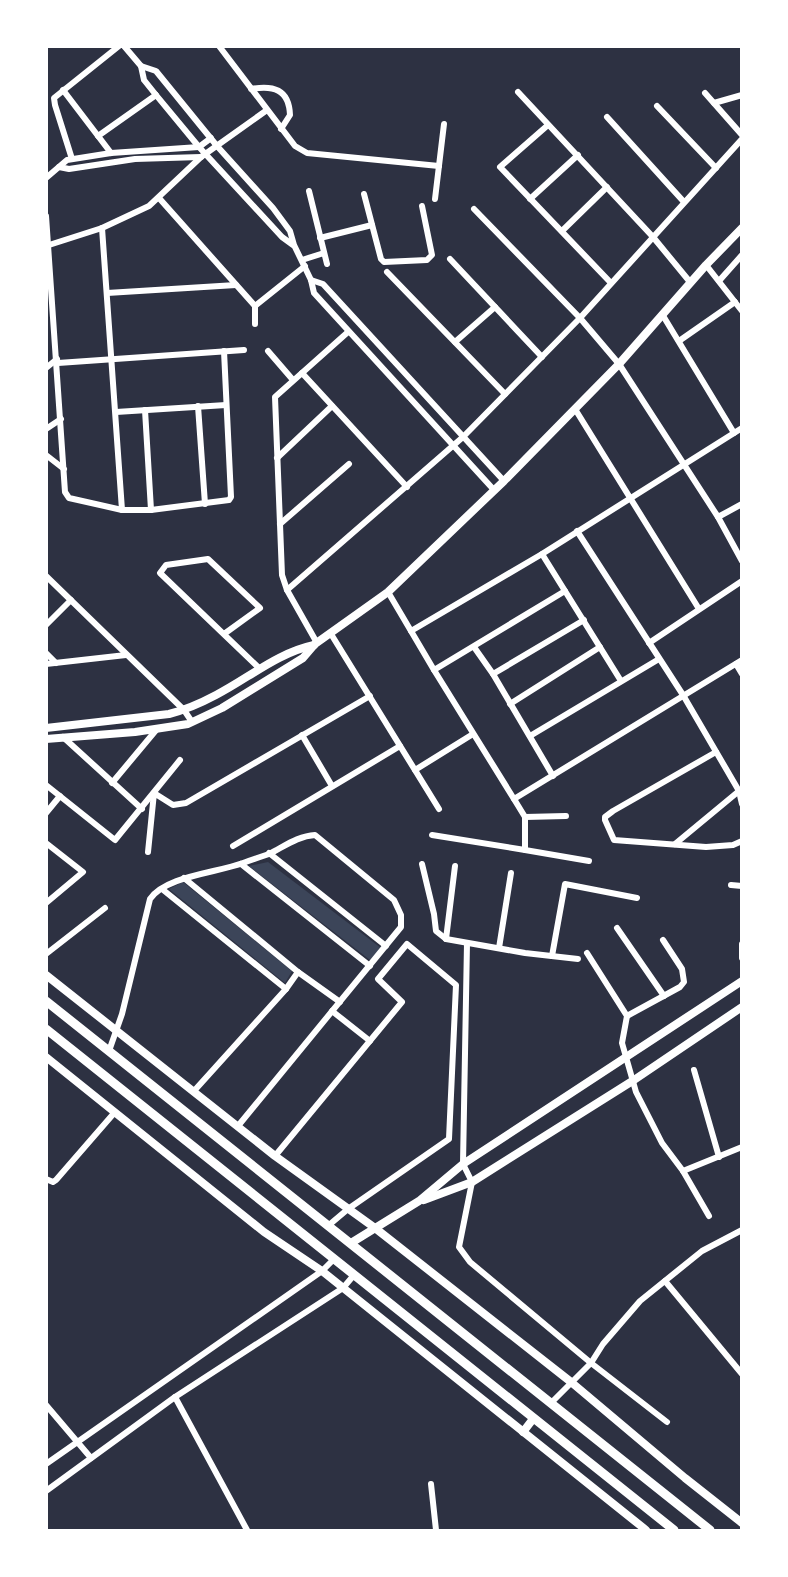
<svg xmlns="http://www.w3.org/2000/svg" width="788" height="1577" font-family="Lora,serif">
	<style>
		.green { fill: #3c4559 }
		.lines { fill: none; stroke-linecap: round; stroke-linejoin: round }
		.minor { stroke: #fff; stroke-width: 6 }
		.tertiary { stroke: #fff; stroke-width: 8 }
		.primary { stroke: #fff; stroke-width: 9 }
	</style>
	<rect width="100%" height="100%" fill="#2d3142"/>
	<g class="green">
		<path d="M268,862L381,948L370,960L249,866Z"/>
		<path d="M183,882L292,971L285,983L169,889Z"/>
	</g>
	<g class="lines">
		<g class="minor">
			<path d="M124,46L141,66L144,80L156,95L199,147L282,237L293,245"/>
			<path d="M219,46L295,146L307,153L439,166"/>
			<path d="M141,66L156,71L217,146L273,208L290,231L294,245L311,280L314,293L494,490"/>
			<path d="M251,89C273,85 289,89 290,115L281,129"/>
			<path d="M63,90L111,153"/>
			<path d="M518,92L653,237L690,282"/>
			<path d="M705,93L742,135"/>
			<path d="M714,103L742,95"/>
			<path d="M657,106L716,168"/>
			<path d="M607,117L684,202"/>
			<path d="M548,125L500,167L611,283"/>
			<path d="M98,136L156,95"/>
			<path d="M72,159L55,105L54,98L119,46"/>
			<path d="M59,167L69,169L135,159L201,157"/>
			<path d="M46,178L67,160L111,153L199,147L211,138"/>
			<path d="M309,191L327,264"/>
			<path d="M364,194L381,259L384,262L427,260L432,255L422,206"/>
			<path d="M159,198L255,306"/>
			<path d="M435,199L444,124"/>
			<path d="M530,199L578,155"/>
			<path d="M474,209L580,318L619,364L718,517L742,561"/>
			<path d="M46,216L65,492L69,498L122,510H151L229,500L231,497L224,351"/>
			<path d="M102,228L122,510"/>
			<path d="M562,231L607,187"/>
			<path d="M320,238L372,225"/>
			<path d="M49,245L102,228L149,206L201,157L267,110"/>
			<path d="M450,259L542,357"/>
			<path d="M302,260L324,253"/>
			<path d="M706,265L742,311"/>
			<path d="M387,272L505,394"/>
			<path d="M311,280L323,284L504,481"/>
			<path d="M719,281L742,255"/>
			<path d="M107,293L236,285"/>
			<path d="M662,314L734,433"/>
			<path d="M255,324V306L305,266"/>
			<path d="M679,341L735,302"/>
			<path d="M455,342L495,307"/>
			<path d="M268,351L293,380"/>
			<path d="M58,363L244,350"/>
			<path d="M46,368L57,359"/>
			<path d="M302,373L407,487"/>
			<path d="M198,406L205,504"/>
			<path d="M575,409L699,609"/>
			<path d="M145,410L151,510"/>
			<path d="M116,412L226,405"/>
			<path d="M46,429L61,419"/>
			<path d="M46,455L64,469"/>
			<path d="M277,458L332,406"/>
			<path d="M718,517L742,504"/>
			<path d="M280,524L349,464"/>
			<path d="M577,531L683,695L739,791L742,804"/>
			<path d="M542,554L621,681"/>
			<path d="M46,576L184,710L192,722"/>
			<path d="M287,590L463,437L580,318L742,139"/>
			<path d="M388,592L434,670L514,799L742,660"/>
			<path d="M46,625L71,600"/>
			<path d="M411,631L542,554L742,428"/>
			<path d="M224,634L260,608L208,559L166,565L160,573L259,668"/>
			<path d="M331,634L439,809"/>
			<path d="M317,643L287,590L282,575L275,397L348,332"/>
			<path d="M649,643L742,581"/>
			<path d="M474,647L493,674L553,776"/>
			<path d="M46,653L56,663"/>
			<path d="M46,664L126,655"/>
			<path d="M736,664L742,674"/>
			<path d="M434,670L565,591"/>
			<path d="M493,674L584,620"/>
			<path d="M510,704L600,647"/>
			<path d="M302,735L332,786"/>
			<path d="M530,736L659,659"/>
			<path d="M63,737L142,809"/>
			<path d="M716,752L613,811L605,817V820L614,840L706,847L733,845L742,841"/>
			<path d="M415,770L473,734"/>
			<path d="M112,783L157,729"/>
			<path d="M46,785L115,840L180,760"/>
			<path d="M514,799L525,817V850L589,861"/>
			<path d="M46,813L60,796"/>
			<path d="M525,817L566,816"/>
			<path d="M432,835L525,850"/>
			<path d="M46,843L83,872L46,903"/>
			<path d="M675,844L739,791"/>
			<path d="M233,846L400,746"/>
			<path d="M148,852L154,793L173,805L186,803L370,696"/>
			<path d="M269,853L386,946"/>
			<path d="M241,864L370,966"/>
			<path d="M422,864L434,914L436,931L446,939L525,953L578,959"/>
			<path d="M184,878L298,972L340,1002"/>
			<path d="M731,885L742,886"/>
			<path d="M162,889L286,989"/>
			<path d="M617,928L664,996"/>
			<path d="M446,939L455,866"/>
			<path d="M467,943L463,1164L472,1182L459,1247L470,1262L591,1363L667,1422"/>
			<path d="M742,944V958"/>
			<path d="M499,948L511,873"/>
			<path d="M587,953L627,1016L622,1043L636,1092L662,1143L683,1171L709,1216"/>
			<path d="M46,954L105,908"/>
			<path d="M552,956L565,884L637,898"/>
			<path d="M332,1011L370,1041"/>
			<path d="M627,1016L680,987L684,982L682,969L663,940"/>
			<path d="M109,1051L122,1014L150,899C166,876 216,873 243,863C251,860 260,857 269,854C285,846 298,836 315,835L394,900L401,915V927L238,1126"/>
			<path d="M694,1070L719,1157"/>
			<path d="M194,1091L286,989L298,972"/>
			<path d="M275,1156L402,1002L378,979L407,944L456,985L449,1139L348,1209L329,1225"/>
			<path d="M683,1171L742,1147"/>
			<path d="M46,1179L53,1182L56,1180L115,1112"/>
			<path d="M665,1281L742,1374"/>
			<path d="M175,1397L247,1530"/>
			<path d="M551,1403L591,1363L603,1344L640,1301L702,1251L742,1230"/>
			<path d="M46,1405L91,1458"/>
			<path d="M46,1464L322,1271L334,1259"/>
			<path d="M431,1484L436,1530"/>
			<path d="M46,1491L175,1397L343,1288L354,1275"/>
		</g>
		<g class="tertiary">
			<path d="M46,728L169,714C185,710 201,703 216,695C249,678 277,653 314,645"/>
			<path d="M46,739L135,732L188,724L222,708L303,658L315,644L388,592L504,481L619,364L706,265L742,228"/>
			<path d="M46,975L275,1156L375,1228L571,1382L685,1478L742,1523"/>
			<path d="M46,1057L264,1232L322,1271L646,1530"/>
			<path d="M424,1200L472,1182L634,1080L742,1007"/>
			<path d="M351,1243L419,1201L463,1164L742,981"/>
			<path d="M523,1432L533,1419"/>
		</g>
		<g class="primary">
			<path d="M46,1001L710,1530"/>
			<path d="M46,1029L674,1530"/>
		</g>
	</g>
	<rect width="788" height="1577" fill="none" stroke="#ffffff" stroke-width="96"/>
</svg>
